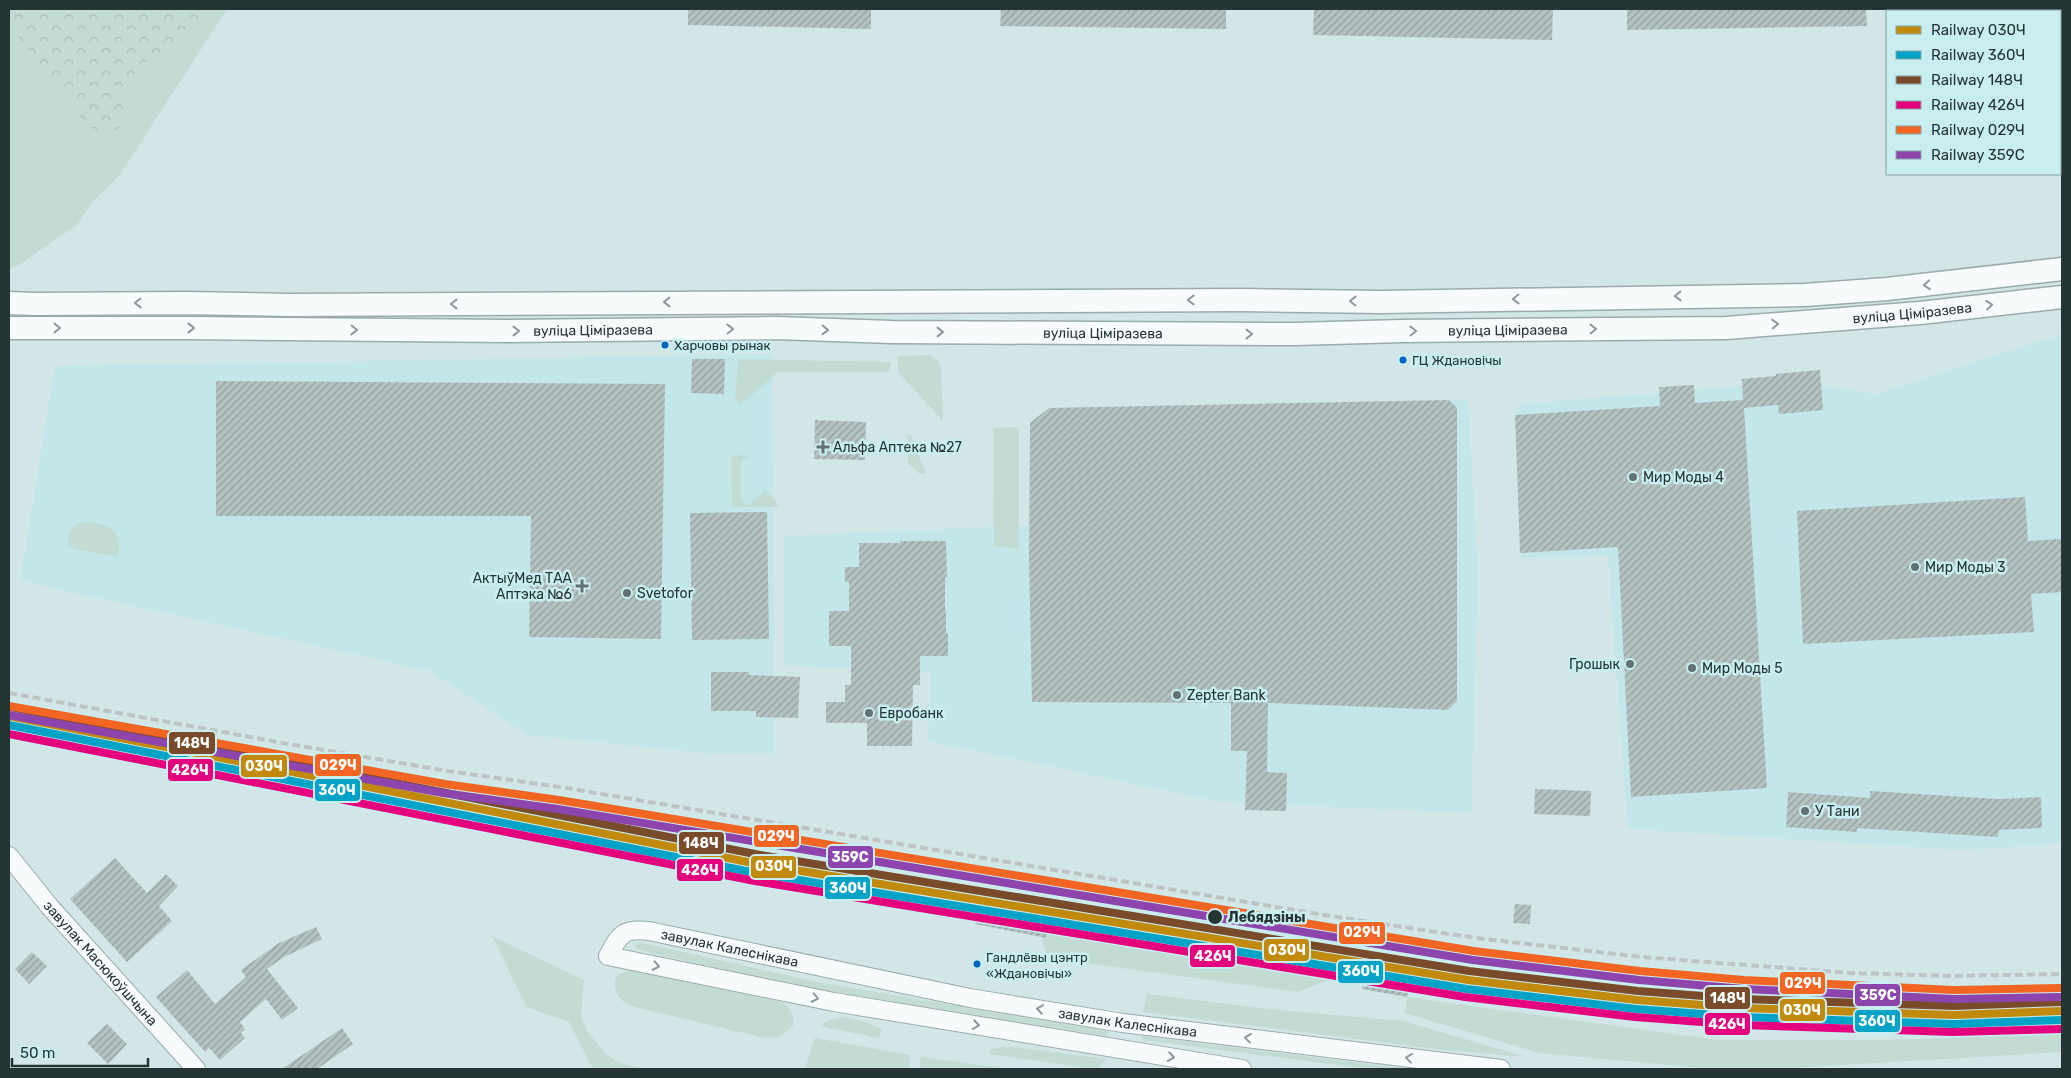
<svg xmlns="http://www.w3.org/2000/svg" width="2071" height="1078" font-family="Rubik,sans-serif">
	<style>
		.built { fill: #c3e6e8 }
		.grass { fill: #c2dcd3 }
		.forest { fill: url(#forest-crowns) }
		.building { fill: url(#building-hatch) }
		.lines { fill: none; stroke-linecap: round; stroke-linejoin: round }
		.minor-casing { stroke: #9babab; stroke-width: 20 }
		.major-casing { stroke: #9babab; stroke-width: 25 }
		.minor { stroke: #f8fbfb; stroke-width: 18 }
		.major { stroke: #f8fbfb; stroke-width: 22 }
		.rail { stroke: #bec4c4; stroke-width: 4; stroke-dasharray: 8 4; stroke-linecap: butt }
		.rail-1-casing { stroke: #c9eef0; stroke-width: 11 }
		.rail-2-casing { stroke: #c9eef0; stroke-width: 11 }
		.rail-3-casing { stroke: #c9eef0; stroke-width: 11 }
		.rail-4-casing { stroke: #c9eef0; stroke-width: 11 }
		.rail-5-casing { stroke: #c9eef0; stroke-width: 11 }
		.rail-6-casing { stroke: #c9eef0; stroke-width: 11 }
		.rail-1 { stroke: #c28a0d; stroke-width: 8 }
		.rail-2 { stroke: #02a3c6; stroke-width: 8 }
		.rail-3 { stroke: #7a4b2a; stroke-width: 8 }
		.rail-4 { stroke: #e5007d; stroke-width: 8 }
		.rail-5 { stroke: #f26522; stroke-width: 8 }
		.rail-6 { stroke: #8e44ad; stroke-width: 8 }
		.oneway { stroke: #8e9898 }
		.bus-dot { fill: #0065bd; stroke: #c9eef0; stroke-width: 2 }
		.poi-dot { fill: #627273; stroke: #c9eef0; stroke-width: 2 }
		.stop-dot { fill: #253434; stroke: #c9eef0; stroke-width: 2 }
		.labels { text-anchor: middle; stroke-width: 5; stroke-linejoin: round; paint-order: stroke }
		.bus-label { font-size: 13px; fill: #253434; stroke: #c9eef0; text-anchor: start }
		.street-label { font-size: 14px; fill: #253434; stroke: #c9eef0 }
		.poi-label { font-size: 14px; fill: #253434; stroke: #c9eef0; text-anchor: start }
		.stop-label { font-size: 14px; font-weight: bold; fill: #253434; stroke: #c9eef0; text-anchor: start }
		.line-badge { stroke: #c9eef0; stroke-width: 2 }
		.badge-label { font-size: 14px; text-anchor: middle; font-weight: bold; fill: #fff }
	</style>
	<defs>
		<pattern id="forest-crowns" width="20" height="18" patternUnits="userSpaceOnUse" patternTransform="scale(1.25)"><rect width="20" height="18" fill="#c2dcd3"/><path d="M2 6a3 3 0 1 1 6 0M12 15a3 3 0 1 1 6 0" fill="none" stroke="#a7bdb6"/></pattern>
		<pattern id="building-hatch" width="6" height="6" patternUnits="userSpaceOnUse" patternTransform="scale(1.25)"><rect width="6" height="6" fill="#b4c3c2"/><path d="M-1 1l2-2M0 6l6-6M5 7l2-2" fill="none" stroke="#929f9e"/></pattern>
	</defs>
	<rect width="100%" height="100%" fill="#d2e6e7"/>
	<g class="built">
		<path d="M2062,334V844L1962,850L1628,829L1608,556L1521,558L1515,415L1519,404L1791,382L1876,394Z"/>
		<path d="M772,354L775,753L714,754L528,735L430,671L20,581L55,366Z"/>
		<path d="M1468,400L1478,575L1471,813L1221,802L928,741L930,673L784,665V536L1037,525L1030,423L1049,408Z"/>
	</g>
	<g class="grass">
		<path d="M9,9H227L119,176L93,201L78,224L19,265L9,269Z"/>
		<path d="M930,355L938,361L941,367L943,421L898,372V356Z"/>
		<path d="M738,359L891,362L889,372H778L740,405L735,400Z"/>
		<path d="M1019,427V549L994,546L993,428Z"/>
		<path d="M907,435H911L926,474H920L908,463Z"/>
		<path d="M749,455L741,461V502L748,505L766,490L780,507H732L731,456Z"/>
		<path d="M82,522C106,522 124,529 118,557L74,549L68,544C67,532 71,526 82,522Z"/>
		<path d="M1045,933L1350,972L1297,992L1048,958L1041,937Z"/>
		<path d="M492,936L584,980L581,1016L587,1031L606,1054L620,1063L645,1069H593L569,1022L527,1007Z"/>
		<path d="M638,942L822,983L1109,1031L1107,1036L815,990L638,950L635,945Z"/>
		<path d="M629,970L779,1001C790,1006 794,1013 793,1026L779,1037L765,1038L630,1006C618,999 612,990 616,976Z"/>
		<path d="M1147,994L1278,1010L1403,1021L1526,1057L1443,1050L1143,1012Z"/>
		<path d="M1407,997L1718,1040H1886L2062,1034V1052L1774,1069H1712L1539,1053L1405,1013Z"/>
		<path d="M845,1017L867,1022L882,1029L879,1038L820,1026L829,1020Z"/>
		<path d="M1141,1036L1410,1069H1368L1143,1040Z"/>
		<path d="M815,1038L910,1055L909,1069H805Z"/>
		<path d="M1006,1046L1107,1059L1097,1069H1093L990,1054V1049Z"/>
		<path d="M921,1057L1009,1069H919Z"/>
	</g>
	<path class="forest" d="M9,9H213L198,29L178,43L153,56L131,77L124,94V117L118,129L103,134L87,126L9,25Z"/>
	<g class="building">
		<path d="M688,9H871V29L688,25Z"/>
		<path d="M1001,9H1226V29L1000,26Z"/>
		<path d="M1314,9H1553L1552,40L1313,35Z"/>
		<path d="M1627,9H1866L1867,26L1627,30Z"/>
		<path d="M692,359H725L724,394L691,393Z"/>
		<path d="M1820,370L1823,410L1779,414L1778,405L1744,408L1767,788L1631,797L1618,547L1520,553L1515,415L1660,406L1659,387L1694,385L1695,403L1743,400L1742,379L1776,376V374Z"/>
		<path d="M216,381L665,384L661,639L529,637L531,516H216Z"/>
		<path d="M1449,400L1457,408V701L1448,710L1268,703L1267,772L1287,773L1286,811L1245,810L1247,751H1231V703L1032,702L1029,558L1030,423L1049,408Z"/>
		<path d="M815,420L866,422L865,460L814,459Z"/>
		<path d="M2025,497L2028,541L2062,539V592L2031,594L2034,632L1803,644L1797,511Z"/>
		<path d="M767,512L769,639L692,640L690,513Z"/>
		<path d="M900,541H946L947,577H945V611H946V633H948V656H920V685H913L912,746H867V723H826V702H845V685H851V646H829V611H849V582H845V567H859V543H900Z"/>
		<path d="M711,672H749V675L800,677L798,718L756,717V711H711Z"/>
		<path d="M1535,789L1591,791L1590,816L1534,814Z"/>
		<path d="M1870,791L1999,799L2041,797L2042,828L1999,830L1998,837L1857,828V832L1786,827L1788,792L1870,798Z"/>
		<path d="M115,858L147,893L166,874L178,886L159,906L172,921L127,962L70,899Z"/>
		<path d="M1515,904L1531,905L1530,924L1513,923Z"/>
		<path d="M986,909L1044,920L1046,938L975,924Z"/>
		<path d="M316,927L322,939L284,957L267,969L298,1008L282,1020L266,999L240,1022L245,1029L241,1033L245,1038L220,1060L209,1048L205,1052L156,997L187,970L215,1004L246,977L241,970L279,943Z"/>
		<path d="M32,952L47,966L29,984L15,969Z"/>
		<path d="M1365,971L1411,979L1407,997L1362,989Z"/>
		<path d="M107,1024L127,1044L108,1064L87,1043Z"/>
		<path d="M342,1028L353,1044L317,1069H282Z"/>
	</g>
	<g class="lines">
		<defs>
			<g id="minor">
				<path id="s1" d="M9,856L50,907L196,1069"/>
				<path id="s2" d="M1242,1069L834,1002L608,956C620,934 623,928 649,931L970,998L1123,1023L1501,1069"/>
			</g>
			<g id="major">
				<path d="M9,303L35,304L187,303L290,305L1241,300L1381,302L1804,295L1887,289L2062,269"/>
				<path id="s3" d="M9,328H186L507,331L776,328L891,332L1295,334L1402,331L1726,328L1920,313L2062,297"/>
			</g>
		</defs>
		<use href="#minor" class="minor-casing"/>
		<use href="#major" class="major-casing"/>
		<use href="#minor" class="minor"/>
		<use href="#major" class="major"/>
		<path class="rail" d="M9,693L283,743L448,771L560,787L1324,915L1476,938L1642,957L1850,973L1952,976L2062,974"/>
		<defs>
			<path id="rail-1" d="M9,716L758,864L1468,980L1637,1000L1742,1008L1954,1015L2062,1011"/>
			<path id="rail-2" d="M9,725L756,873L1467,989L1636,1009L1742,1017L1954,1024L2062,1020"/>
			<path id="rail-3" d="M11,707L760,855L1469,971L1638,991L1742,999L1954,1006L2062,1002"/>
			<path id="rail-4" d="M9,734L755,881L1465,997L1635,1017L1741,1025L1953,1032L2062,1029"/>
			<path id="rail-5" d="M9,706L445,784L559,800L1474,951L1640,971L1744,980L1954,990L2062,988"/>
			<path id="rail-6" d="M9,715L443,793L558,809L1473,960L1639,980L1744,989L1954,999L2062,997"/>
		</defs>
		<use href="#rail-1" class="rail-1-casing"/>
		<use href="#rail-2" class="rail-2-casing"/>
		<use href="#rail-3" class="rail-3-casing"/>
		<use href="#rail-4" class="rail-4-casing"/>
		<use href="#rail-5" class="rail-5-casing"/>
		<use href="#rail-6" class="rail-6-casing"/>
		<use href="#rail-1" class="rail-1"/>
		<use href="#rail-2" class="rail-2"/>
		<use href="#rail-3" class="rail-3"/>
		<use href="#rail-4" class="rail-4"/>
		<use href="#rail-5" class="rail-5"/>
		<use href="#rail-6" class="rail-6"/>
	</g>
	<defs><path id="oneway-chevron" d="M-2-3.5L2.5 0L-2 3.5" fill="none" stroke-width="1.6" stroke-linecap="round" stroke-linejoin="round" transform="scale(1.25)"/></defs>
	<g class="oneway">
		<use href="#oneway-chevron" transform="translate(1927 285) rotate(174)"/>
		<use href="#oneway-chevron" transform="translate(1678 296) rotate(179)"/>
		<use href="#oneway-chevron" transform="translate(1516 299) rotate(179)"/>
		<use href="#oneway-chevron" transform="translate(1191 300) rotate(180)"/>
		<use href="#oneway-chevron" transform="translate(1353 301) rotate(-179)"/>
		<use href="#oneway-chevron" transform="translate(667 302) rotate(179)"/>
		<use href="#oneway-chevron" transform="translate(138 303) rotate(179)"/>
		<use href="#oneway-chevron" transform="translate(454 304) rotate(180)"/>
		<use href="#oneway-chevron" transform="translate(1989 305) rotate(-7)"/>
		<use href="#oneway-chevron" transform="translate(1775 324) rotate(-4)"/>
		<use href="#oneway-chevron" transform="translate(57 328)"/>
		<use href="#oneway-chevron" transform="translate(191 328)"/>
		<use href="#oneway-chevron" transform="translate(730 329) rotate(-1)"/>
		<use href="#oneway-chevron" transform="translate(1593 329) rotate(-1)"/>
		<use href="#oneway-chevron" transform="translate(354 330) rotate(1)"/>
		<use href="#oneway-chevron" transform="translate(825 330) rotate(2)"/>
		<use href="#oneway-chevron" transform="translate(516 331)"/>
		<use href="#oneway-chevron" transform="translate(1413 331) rotate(-1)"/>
		<use href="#oneway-chevron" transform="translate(940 332)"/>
		<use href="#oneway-chevron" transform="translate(1249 334)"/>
		<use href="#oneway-chevron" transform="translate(656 966) rotate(12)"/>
		<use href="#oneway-chevron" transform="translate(815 998) rotate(12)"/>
		<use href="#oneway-chevron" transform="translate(1040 1009) rotate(-171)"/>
		<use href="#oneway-chevron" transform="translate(976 1025) rotate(9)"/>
		<use href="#oneway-chevron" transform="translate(1248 1038) rotate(-173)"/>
		<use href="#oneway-chevron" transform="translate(1171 1057) rotate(10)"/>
		<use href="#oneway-chevron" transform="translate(1409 1058) rotate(-173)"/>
	</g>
	<g class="bus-dot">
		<circle cx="665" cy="345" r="4.5"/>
		<circle cx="1403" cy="360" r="4.5"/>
		<circle cx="977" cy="964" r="4.5"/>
	</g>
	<g class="poi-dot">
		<path d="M820.5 439.5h5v5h5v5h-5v5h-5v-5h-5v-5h5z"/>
		<circle cx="1633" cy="477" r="5"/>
		<circle cx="1915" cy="567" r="5"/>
		<path d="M579.5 578.5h5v5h5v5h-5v5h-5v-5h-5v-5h5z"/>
		<circle cx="627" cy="593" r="5"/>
		<circle cx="1630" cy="664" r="5"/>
		<circle cx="1692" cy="668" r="5"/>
		<circle cx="1177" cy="695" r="5"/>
		<circle cx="869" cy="713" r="5"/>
		<circle cx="1805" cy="811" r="5"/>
	</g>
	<circle class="stop-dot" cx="1215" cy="917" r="8"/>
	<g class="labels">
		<g class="bus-label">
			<text x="674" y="350">Харчовы рынак</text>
			<text x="1412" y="365">ГЦ Ждановічы</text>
			<text x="986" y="962">Гандлёвы цэнтр<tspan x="986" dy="16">«Ждановічы»</tspan></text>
		</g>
		<g class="street-label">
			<text dy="5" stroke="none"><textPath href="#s3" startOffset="1904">вуліца Ціміразева</textPath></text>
			<text dy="5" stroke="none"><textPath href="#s3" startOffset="1499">вуліца Ціміразева</textPath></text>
			<text dy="5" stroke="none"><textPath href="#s3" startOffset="584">вуліца Ціміразева</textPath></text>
			<text dy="5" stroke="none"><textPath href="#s3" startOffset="1094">вуліца Ціміразева</textPath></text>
			<text dy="5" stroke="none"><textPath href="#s2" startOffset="780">завулак Калеснікава</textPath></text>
			<text dy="5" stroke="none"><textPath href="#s1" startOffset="141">завулак Масюкоўшчына</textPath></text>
			<text dy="5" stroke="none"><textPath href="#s2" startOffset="1185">завулак Калеснікава</textPath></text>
		</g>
		<g class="poi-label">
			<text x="833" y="452">Альфа Аптека №27</text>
			<text x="1643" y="482">Мир Моды 4</text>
			<text x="1925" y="572">Мир Моды 3</text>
			<text x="572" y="583" text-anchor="end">АктыўМед ТАА<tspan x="572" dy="16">Аптэка №6</tspan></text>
			<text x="637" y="598">Svetofor</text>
			<text x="1620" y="669" text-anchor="end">Грошык</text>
			<text x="1702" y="673">Мир Моды 5</text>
			<text x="1187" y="700">Zepter Bank</text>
			<text x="879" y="718">Евробанк</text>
			<text x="1815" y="816">У Тани</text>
		</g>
		<g class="stop-label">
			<text x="1228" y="922">Лебядзіны</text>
		</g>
	</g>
	<g class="line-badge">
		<rect x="168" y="731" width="48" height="24" rx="5" fill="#7a4b2a"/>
		<rect x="314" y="753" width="48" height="24" rx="5" fill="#f26522"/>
		<rect x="240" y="754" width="48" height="24" rx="5" fill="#c28a0d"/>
		<rect x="167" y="758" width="47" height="24" rx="5" fill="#e5007d"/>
		<rect x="314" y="778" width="47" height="24" rx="5" fill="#02a3c6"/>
		<rect x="753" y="824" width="47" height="24" rx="5" fill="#f26522"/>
		<rect x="678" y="831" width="47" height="24" rx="5" fill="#7a4b2a"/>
		<rect x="827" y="845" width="47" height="24" rx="5" fill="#8e44ad"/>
		<rect x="750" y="855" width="47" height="24" rx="5" fill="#c28a0d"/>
		<rect x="676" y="858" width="48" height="24" rx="5" fill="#e5007d"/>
		<rect x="824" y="876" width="47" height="24" rx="5" fill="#02a3c6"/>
		<rect x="1338" y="921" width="48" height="24" rx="5" fill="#f26522"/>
		<rect x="1263" y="938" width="47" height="24" rx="5" fill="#c28a0d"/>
		<rect x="1189" y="944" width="47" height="24" rx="5" fill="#e5007d"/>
		<rect x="1337" y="960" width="47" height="24" rx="5" fill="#02a3c6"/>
		<rect x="1779" y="971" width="47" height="24" rx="5" fill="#f26522"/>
		<rect x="1854" y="983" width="47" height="24" rx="5" fill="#8e44ad"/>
		<rect x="1704" y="986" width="47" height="24" rx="5" fill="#7a4b2a"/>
		<rect x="1779" y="998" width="47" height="24" rx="5" fill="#c28a0d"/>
		<rect x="1854" y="1009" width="47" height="24" rx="5" fill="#02a3c6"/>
		<rect x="1704" y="1012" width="47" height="24" rx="5" fill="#e5007d"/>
	</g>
	<g class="badge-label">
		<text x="192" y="748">148Ч</text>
		<text x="338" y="770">029Ч</text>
		<text x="264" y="771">030Ч</text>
		<text x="190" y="775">426Ч</text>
		<text x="337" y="795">360Ч</text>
		<text x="776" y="841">029Ч</text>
		<text x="701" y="848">148Ч</text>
		<text x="850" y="862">359С</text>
		<text x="774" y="871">030Ч</text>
		<text x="700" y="875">426Ч</text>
		<text x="848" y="893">360Ч</text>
		<text x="1362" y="937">029Ч</text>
		<text x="1287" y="955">030Ч</text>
		<text x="1213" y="961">426Ч</text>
		<text x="1361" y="976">360Ч</text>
		<text x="1803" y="988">029Ч</text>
		<text x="1878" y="1000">359С</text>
		<text x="1728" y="1003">148Ч</text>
		<text x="1802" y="1015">030Ч</text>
		<text x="1877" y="1026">360Ч</text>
		<text x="1727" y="1029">426Ч</text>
	</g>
	<rect width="2071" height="1078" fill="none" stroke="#253434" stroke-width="20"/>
	<rect x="1886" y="10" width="175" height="165" fill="#c9eef0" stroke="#87a4a5"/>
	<rect x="1896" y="26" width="25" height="8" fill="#c28a0d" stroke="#87a4a5"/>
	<text x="1931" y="35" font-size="15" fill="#253434">Railway 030Ч</text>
	<rect x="1896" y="51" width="25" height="8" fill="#02a3c6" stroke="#87a4a5"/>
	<text x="1931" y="60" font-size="15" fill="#253434">Railway 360Ч</text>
	<rect x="1896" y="76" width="25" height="8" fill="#7a4b2a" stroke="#87a4a5"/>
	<text x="1931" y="85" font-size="15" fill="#253434">Railway 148Ч</text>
	<rect x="1896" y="101" width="25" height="8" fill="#e5007d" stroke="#87a4a5"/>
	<text x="1931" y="110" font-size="15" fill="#253434">Railway 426Ч</text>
	<rect x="1896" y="126" width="25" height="8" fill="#f26522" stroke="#87a4a5"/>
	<text x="1931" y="135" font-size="15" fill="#253434">Railway 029Ч</text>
	<rect x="1896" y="151" width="25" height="8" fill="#8e44ad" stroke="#87a4a5"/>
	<text x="1931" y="160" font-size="15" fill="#253434">Railway 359С</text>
	<path d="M12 1058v8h136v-8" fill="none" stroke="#253434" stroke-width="2.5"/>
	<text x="20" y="1058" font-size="15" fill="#253434" stroke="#c9eef0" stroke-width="4" paint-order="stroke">50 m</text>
</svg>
